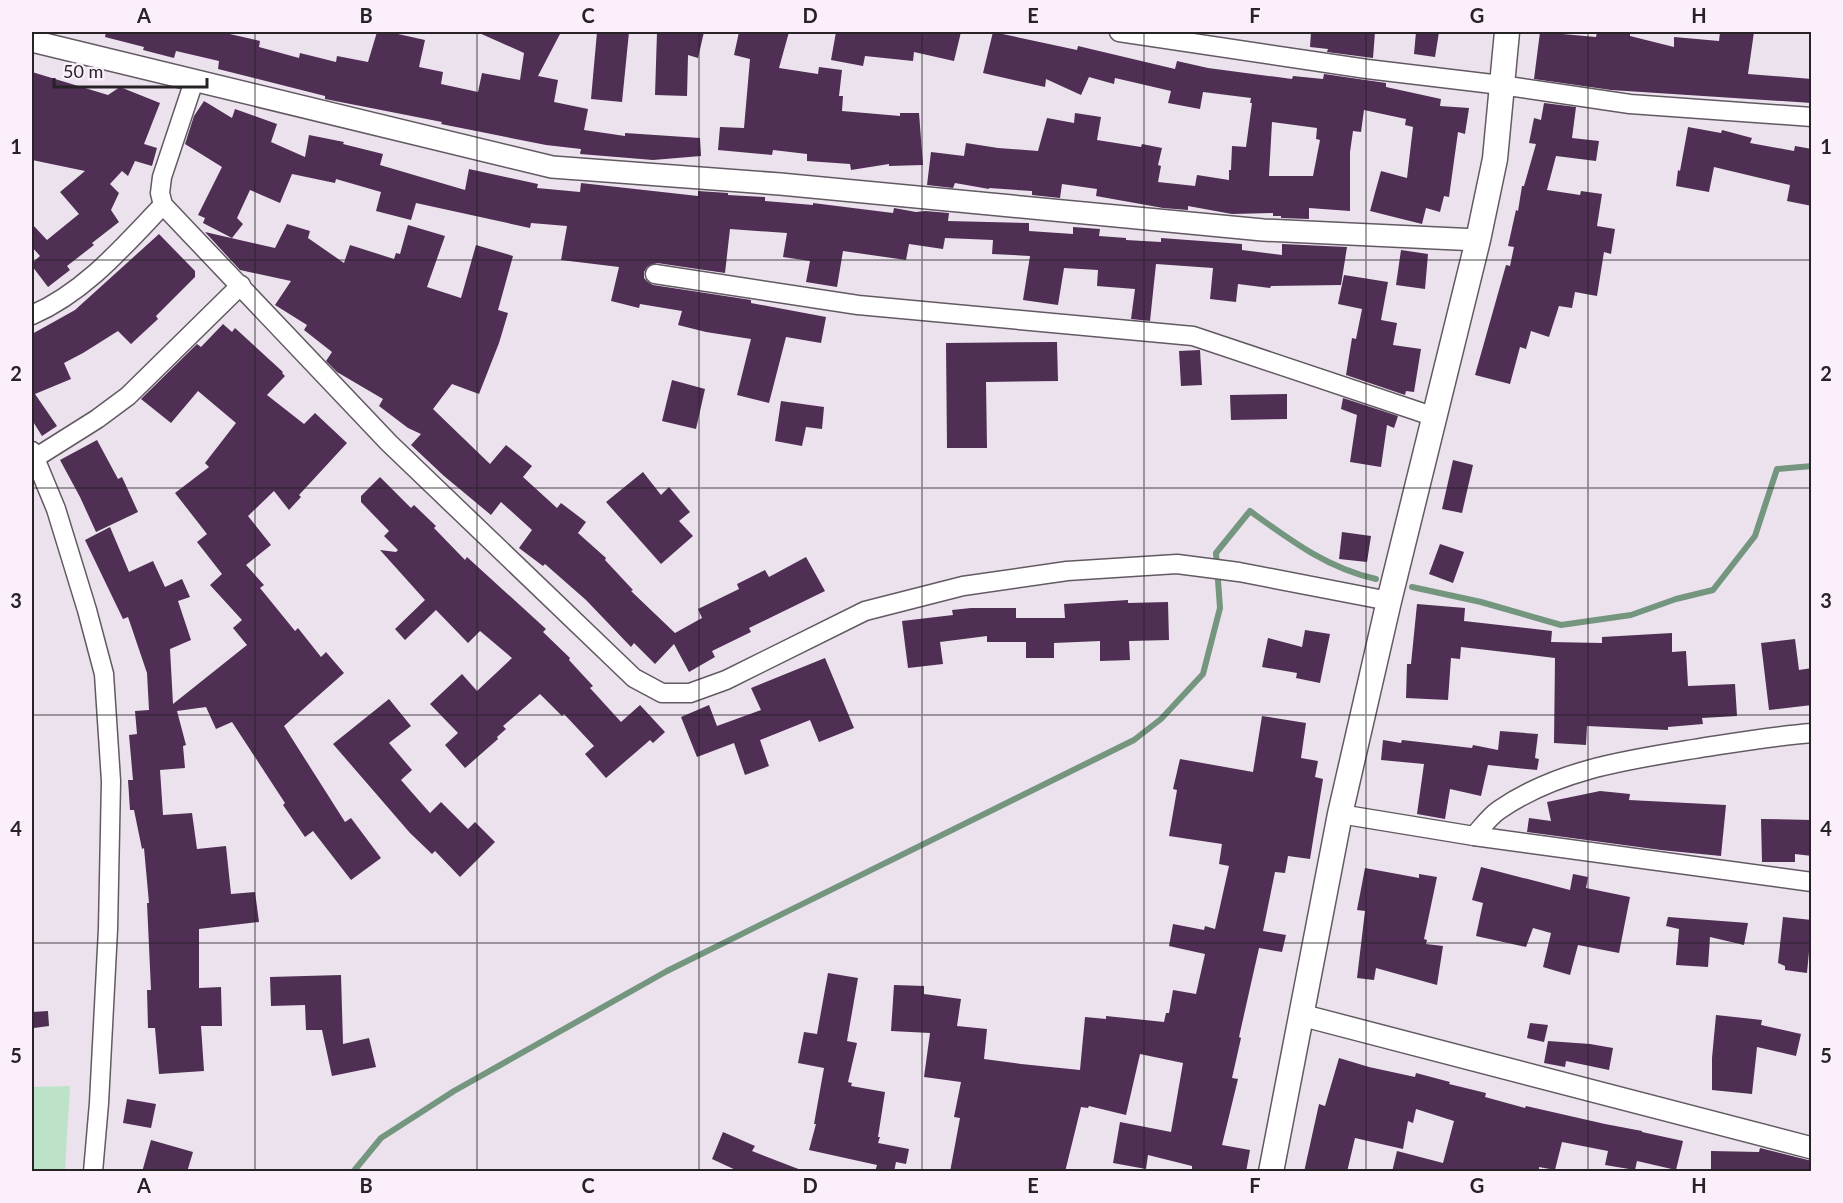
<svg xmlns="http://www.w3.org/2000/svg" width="1843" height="1203" font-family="Lato,sans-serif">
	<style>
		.green { fill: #bce3c7 }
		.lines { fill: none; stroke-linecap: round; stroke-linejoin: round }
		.stream { stroke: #74957e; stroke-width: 6 }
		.building { fill: #4f2f53; fill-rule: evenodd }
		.minor-casing { stroke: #625963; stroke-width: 21 }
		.tertiary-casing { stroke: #625963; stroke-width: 24 }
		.secondary-casing { stroke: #625963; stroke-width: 27 }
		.minor { stroke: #fff; stroke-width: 18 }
		.tertiary { stroke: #fff; stroke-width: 21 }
		.secondary { stroke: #fff; stroke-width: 24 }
		.grid { fill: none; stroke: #262226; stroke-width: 1.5; stroke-opacity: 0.55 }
		.neatline { fill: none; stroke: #262226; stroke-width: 2 }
		.grid-label { font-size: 20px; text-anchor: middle; font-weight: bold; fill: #262226 }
	</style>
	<rect width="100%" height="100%" fill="#ece2ee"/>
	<path class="green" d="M70,1086L65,1171H32V1087Z"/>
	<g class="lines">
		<g class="stream">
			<path d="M1412,587L1481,602L1561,625L1631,615L1676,599L1713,590L1755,536L1777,469L1812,466"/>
			<path d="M353,1172L381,1138L454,1091L667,971L1134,740L1161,719L1203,674L1220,608L1216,553L1250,511C1290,540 1327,568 1376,579"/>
		</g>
	</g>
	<g class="building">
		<path d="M106,32H221L260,41L259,47L299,58L300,53L336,62L337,56L368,62L377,32H389L425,40L419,67L443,72L441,84L478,92L482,73L520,80L524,53L477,32H561L538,76L558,80L554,102L588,109L584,130L625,136V133L700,138L701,156L653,160L580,154L581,149L546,145L441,124L442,122L325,99V96L218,69L219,61L176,51L174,58L143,50L144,47L105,37Z"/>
		<path d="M597,32H629L622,102L591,99Z"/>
		<path d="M657,32H704L698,58L688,55L687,96L655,95Z"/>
		<path d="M739,32H789L779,68L818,74L819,67L842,70L839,96H843L842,111L900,116V113H919L923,165L889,166V164L851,170L850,164L807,161V154L773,150L772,155L718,150L720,127L744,128L750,59L734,55Z"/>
		<path d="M836,32H961L954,61L914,52L913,61L865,56L863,66L831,60Z"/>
		<path d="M993,32L1077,50L1078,46L1175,69L1177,61L1208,68L1292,79L1293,76L1323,79L1324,74L1386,83V87L1441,99L1440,106L1469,108L1465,134L1458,132L1449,197L1444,196L1440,212L1426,208L1422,224L1370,211L1381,171L1407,178L1413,127L1405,125L1406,119L1364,110L1361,132L1353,131L1350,152V211L1309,208V219L1281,218V216H1273V213L1232,214L1188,206V210L1163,208L1096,196L1097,189L1062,184L1060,198L1032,195V191L989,188V189L955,183L953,188L927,185L931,152L964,156L966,143L998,148L1038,151L1047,118L1074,123L1075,113L1101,117L1097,140L1141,147L1142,144L1162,148L1158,165L1161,166L1158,182L1195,186L1197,175L1229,180V170H1231L1232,146L1246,147L1252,103H1250L1251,98L1203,92L1200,109L1168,103L1171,91L1115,78L1114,84L1089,77L1081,95L1046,79L1045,87L983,73ZM1272,122L1317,128L1316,139L1320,140L1313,176H1269Z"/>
		<path d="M1311,32H1375L1373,58L1327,52L1328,49L1310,47Z"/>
		<path d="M1416,32H1439L1435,57L1414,54Z"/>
		<path d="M1540,32L1596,37L1597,32H1630V36L1674,47V37L1719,41L1720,32H1754L1748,74L1812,79V103L1611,90L1534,79Z"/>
		<path d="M32,72L108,95L120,87L160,103L144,144L157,148L152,166L135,161L128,176L122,171L110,184L119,193L111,210L119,222L92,243L94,245L67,266L70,270L48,287L32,266V263L40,256L32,247V224L47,240L79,214L60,192L85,171L32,160Z"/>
		<path d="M204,101L232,118L235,109L277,124L271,142L305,157L309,135L344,142L343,144L383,154L380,165L465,190L469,169L538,184L537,188L580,192L581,183L698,196V191L728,193V195L765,197V201L813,205V203L893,213L894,208L916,212L925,211L949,213L948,221L1029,223V231L1073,234V227L1100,229L1099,236L1126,238V240L1161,242V238L1242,244V250L1282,255V244L1347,247L1341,285L1271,286L1270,288L1238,284L1236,302L1210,299L1213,268L1156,264L1150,321L1131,319L1135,289L1097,286L1098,270L1064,268L1058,305L1023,300L1030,256L992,254L993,240L945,238L943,249L909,244L906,260L843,251L837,287L806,282L810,261L783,257L787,233L730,229L725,273L657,263L647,267L644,272V278L648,282L653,285L751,300V303L826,317L821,343L786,337L769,403L737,395L751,339L706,332L678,325L682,311L640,304L639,308L611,301L619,267L561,260L567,226L531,223L530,228L416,203L411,220L376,211L381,192L336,179L335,183L292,174L280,203L250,190L237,218L243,224L232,238L203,223L205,218L198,215L222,167L185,144L194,116Z"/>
		<path d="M1544,103L1576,107L1572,138L1599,141L1596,161L1556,156L1547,190L1580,195L1581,191L1602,194L1597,226L1615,229L1611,254L1604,252L1597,296L1575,292L1572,308L1559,306L1549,337L1531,331L1526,349L1520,347L1510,384L1475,375L1506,265L1510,266L1514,247L1508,246L1516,210L1518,211L1522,186H1524L1536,144L1529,143L1534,118L1541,120Z"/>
		<path d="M1688,127L1721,133L1722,130L1752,138L1750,143L1794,151L1795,146L1812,149V206L1787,201L1790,185L1714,167L1709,192L1676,186L1678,170L1680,171Z"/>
		<path d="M287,224L310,231L308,238L344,263L350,245L394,259L396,253L400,254L408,225L445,236L427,287L461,298L476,245L513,256L498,310L508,313L499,343L479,394L452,384L433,409L490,464L506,445L532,466L523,477L557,508L561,503L586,522L578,533L606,558L605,560L633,590L631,591L675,633L702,618L698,609L739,589L737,584L765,570L769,577L806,557L825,591L749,628L751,632L712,651L715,657L689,672L674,644L655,664L634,643L631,647L586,600L545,564L543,566L519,548L532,530L501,502L491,515L444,476L411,445L421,434L408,428L379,406L383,399L337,372L326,361L332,352L304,330L307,325L275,305L291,281L240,270L205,232L275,248Z"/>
		<path d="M159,234L195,271V277L156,316L158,319L131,344L118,331L83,353L64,363L71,379L35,394L57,426L42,436L32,420V334L75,310Z"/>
		<path d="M1401,250L1428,254L1425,289L1396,285Z"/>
		<path d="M1344,275L1388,282L1381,320L1397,323L1393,345L1421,349L1414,392L1406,391L1405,395L1346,375L1352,338L1356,339L1362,309L1338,304Z"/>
		<path d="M223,324L232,332L235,328L283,372L282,373L285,376L267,395L304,424L315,413L347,443L299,495L301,497L289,510L274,491L248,516L271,545L246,565L264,585L260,588L295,631L298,628L321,657L326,652L344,673L284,726L345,822L351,818L381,858L351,880L313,831L305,837L283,805L285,803L232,722L216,729L206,707L177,711L186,745L183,746L185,768L160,770L163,815L192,813L197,849L226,846L231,894L255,892L259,922L199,929V988L221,987L222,1026H201L204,1071L159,1074L155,1028H148L147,990H151L147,903H149L144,848L142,849L134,810H130L128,780H133L129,735L137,734L135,711L149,710L147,673L128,617L123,619L85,540L110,527L129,572L153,561L165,587L182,579L190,597L178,601L191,640L170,649L173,704L247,645L233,628L242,620L210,585L222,574L197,542L207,534L175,493L209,467L205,463L236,423L198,391L171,423L141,399L197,344L201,347Z"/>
		<path d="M1057,342L1058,381L986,382L987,448H947L946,343Z"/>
		<path d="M1200,350L1202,385L1181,386L1179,351Z"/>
		<path d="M672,380L705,389L696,429L662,421Z"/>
		<path d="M1287,394V419L1231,420L1230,395Z"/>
		<path d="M1343,398L1398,416L1394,428L1387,425L1381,467L1350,462L1357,415L1341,409Z"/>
		<path d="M781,401L824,407L822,429L806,427L802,446L775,441Z"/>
		<path d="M97,440L118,479L122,477L138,512L96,532L80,497L60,460Z"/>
		<path d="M1453,460L1473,465L1462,513L1442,509Z"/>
		<path d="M643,472L661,495L669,487L690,512L679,521L693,536L661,564L606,502Z"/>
		<path d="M380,477L411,508L414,505L436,526L434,528L465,560L467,557L546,629L543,632L570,658L569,660L593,686L590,688L621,722L640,705L665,732L653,743L650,740L606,778L585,754L594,746L564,714L562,716L540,694L503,726L506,729L497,737L498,739L465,768L445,745L458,733L430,704L462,674L477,691L512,658L480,631L468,643L436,610L405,640L395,629L425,600L380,550L396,552L398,550L384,536L389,531L361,502V496Z"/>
		<path d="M1342,532L1371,536L1367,562L1339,559Z"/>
		<path d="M1440,544L1464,552L1453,583L1429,574Z"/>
		<path d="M1128,600V603L1168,602L1169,640L1129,641L1130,660L1100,661V641L1054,643V658H1026V642H987V636L940,642L943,664L908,668L902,621L953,615L952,610L971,608H1016V618H1065L1064,604Z"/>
		<path d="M1417,604L1465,608L1464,621L1552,631L1551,642L1602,643V637L1672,633V652L1686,651L1688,686L1735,684L1737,716L1702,718L1703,724L1668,727V730L1587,726L1586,745L1554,743L1555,658L1461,647L1460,659L1451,658L1448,700L1406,698L1407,664H1411Z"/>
		<path d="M1305,630L1330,634L1320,683L1296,678L1297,673L1262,667L1268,638L1302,647Z"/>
		<path d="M1795,639L1799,670L1812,668V705L1769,710L1761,643Z"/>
		<path d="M825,658L854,728L819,742L810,720L760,740L769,766L745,775L734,743L697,757L681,717L709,705L717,726L761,710L751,688Z"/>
		<path d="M389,699L411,726L389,743L412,770L401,780L430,813L441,802L468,829L475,822L495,842L460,877L435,851L432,854L410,833L333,744Z"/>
		<path d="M1262,716L1306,723L1301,758L1318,761L1315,777L1323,779L1310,859L1288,856L1285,873L1275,872L1263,931L1286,935L1282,952L1259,948L1239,1037L1241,1038L1232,1078L1238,1079L1222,1145L1250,1150L1246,1172H1201L1192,1169V1166L1148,1155L1146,1169L1113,1163L1120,1122L1171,1132L1183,1063L1140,1054L1126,1115L1089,1106L1088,1108L1081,1107L1065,1172H950L960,1118L954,1117L961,1082L924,1077L930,1033L891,1031L894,985L924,986V994L961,999L957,1026L987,1029L984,1059L1021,1064L1080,1070L1085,1017L1106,1019V1016L1164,1022L1166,1013H1169L1173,990L1196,994L1205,954L1169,946L1173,924L1204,930L1205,926L1215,929L1229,866L1219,864L1222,844L1169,836L1177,790L1173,789L1180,759L1253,772Z"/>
		<path d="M1500,731L1538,734L1535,758L1539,759L1537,770L1488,765L1481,796L1450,789L1445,819L1417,814L1424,764L1381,760L1383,740L1401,743L1402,740L1472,748L1473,745L1498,750Z"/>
		<path d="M1600,791L1630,794L1629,800L1726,805L1721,856L1661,850L1527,832L1529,818L1551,821L1547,802Z"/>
		<path d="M1761,819L1812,820V856L1795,854V862H1762Z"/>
		<path d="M1481,867L1570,890L1573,874L1588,877L1586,888L1630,897L1619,953L1578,945L1570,975L1543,967L1551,933L1533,928L1526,947L1476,936L1483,903L1472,900Z"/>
		<path d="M1365,868L1419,878V874L1437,877L1424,939L1427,940L1426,944L1443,946L1437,985L1376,968L1374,980L1357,978L1365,911L1357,910Z"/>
		<path d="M1668,917L1748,923L1744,945L1710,937L1708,967L1676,965L1679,929L1666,926Z"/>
		<path d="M1783,917L1812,920L1807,973L1785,970V966L1778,963Z"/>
		<path d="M828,973L858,978L847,1041L857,1043L848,1082L852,1083L851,1086L885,1092L878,1137H880L878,1143L909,1149L906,1164L896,1162L894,1172H875L877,1165L809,1150L816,1124H814L824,1068L798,1063L804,1032L817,1034Z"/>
		<path d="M341,975L343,1044L369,1038L376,1067L332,1076L322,1030H306L305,1005L271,1006L270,977Z"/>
		<path d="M48,1011L49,1026L34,1028L32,1012Z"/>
		<path d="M1716,1015L1762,1020L1761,1025L1801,1034L1796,1056L1757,1047L1752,1094L1712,1090V1058Z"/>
		<path d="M1530,1023L1548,1025L1544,1042L1527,1038Z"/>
		<path d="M1548,1041L1590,1044L1613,1048L1609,1070L1566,1061L1565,1067L1544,1063Z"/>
		<path d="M1339,1058L1369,1067L1415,1077L1416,1073L1450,1082L1449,1084L1486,1093L1485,1097L1525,1108L1526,1106L1605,1124L1642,1131V1132L1683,1141L1676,1170L1637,1161L1635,1170L1605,1165L1608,1151L1562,1142L1555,1170L1539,1167V1172H1392L1397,1151L1443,1163L1454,1121L1416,1109L1413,1123L1408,1121L1403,1149L1355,1138L1347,1172H1304L1319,1104L1325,1106Z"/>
		<path d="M127,1099L156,1104L151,1128L123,1123Z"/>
		<path d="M723,1132L755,1146L752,1151L801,1170V1172H740L712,1159Z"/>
		<path d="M151,1140L193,1152L187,1172H142Z"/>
		<path d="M1760,1148L1812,1161V1172H1711V1151L1759,1152Z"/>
	</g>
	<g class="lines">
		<defs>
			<g id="minor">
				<path d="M1119,32L1367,69L1501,85L1630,104L1812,117"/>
				<path d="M194,81L162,177L160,193L163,205L389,443L634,678L662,693H690L726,680L865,611L963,586L1067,571L1177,564L1239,572L1389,601"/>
				<path d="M655,274L858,305L1193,336L1435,417"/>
				<path d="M32,315C85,292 124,246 163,205"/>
				<path d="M32,451L56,509L87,610L104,674L111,781L108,929L99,1103L93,1172"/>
				<path d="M35,458L97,419L128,396L241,285"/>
				<path d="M1340,814L1474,836L1812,882"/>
				<path d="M1474,836C1482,827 1490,816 1499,810C1557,770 1626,760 1694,749C1733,743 1772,736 1812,733"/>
			</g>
			<g id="tertiary">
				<path d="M32,41L552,167L780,184L1263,230L1478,240"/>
				<path d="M1301,1015L1812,1148"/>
			</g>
			<path id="secondary" d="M1271,1172L1340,814L1389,601L1478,240L1495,159L1507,32"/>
		</defs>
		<use href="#minor" class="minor-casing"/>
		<use href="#tertiary" class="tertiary-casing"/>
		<use href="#secondary" class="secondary-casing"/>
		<use href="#minor" class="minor"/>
		<use href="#tertiary" class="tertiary"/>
		<use href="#secondary" class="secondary"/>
	</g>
	<path class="grid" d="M255,32V1172M477,32V1172M699,32V1172M922,32V1172M1144,32V1172M1366,32V1172M1588,32V1172M32,260H1812M32,488H1812M32,715H1812M32,943H1812"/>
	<rect width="1843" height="1203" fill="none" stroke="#faeffb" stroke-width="66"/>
	<path d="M54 78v9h153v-9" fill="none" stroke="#262226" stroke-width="3"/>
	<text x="63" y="78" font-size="18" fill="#262226" stroke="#faeffb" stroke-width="4.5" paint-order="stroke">50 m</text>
	<rect x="33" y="33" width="1777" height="1137" class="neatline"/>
	<g class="grid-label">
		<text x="144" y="23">A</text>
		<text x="366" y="23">B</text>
		<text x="588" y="23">C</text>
		<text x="810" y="23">D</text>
		<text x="1033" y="23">E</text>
		<text x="1255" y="23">F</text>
		<text x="1477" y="23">G</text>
		<text x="1699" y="23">H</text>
		<text x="16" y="154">1</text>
		<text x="1826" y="154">1</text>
		<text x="16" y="381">2</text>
		<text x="1826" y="381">2</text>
		<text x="16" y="608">3</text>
		<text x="1826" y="608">3</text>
		<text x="16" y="836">4</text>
		<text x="1826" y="836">4</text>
		<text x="16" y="1063">5</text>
		<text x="1826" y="1063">5</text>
		<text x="144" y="1193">A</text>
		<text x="366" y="1193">B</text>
		<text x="588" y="1193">C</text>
		<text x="810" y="1193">D</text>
		<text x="1033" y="1193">E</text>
		<text x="1255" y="1193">F</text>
		<text x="1477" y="1193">G</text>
		<text x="1699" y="1193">H</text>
	</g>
</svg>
